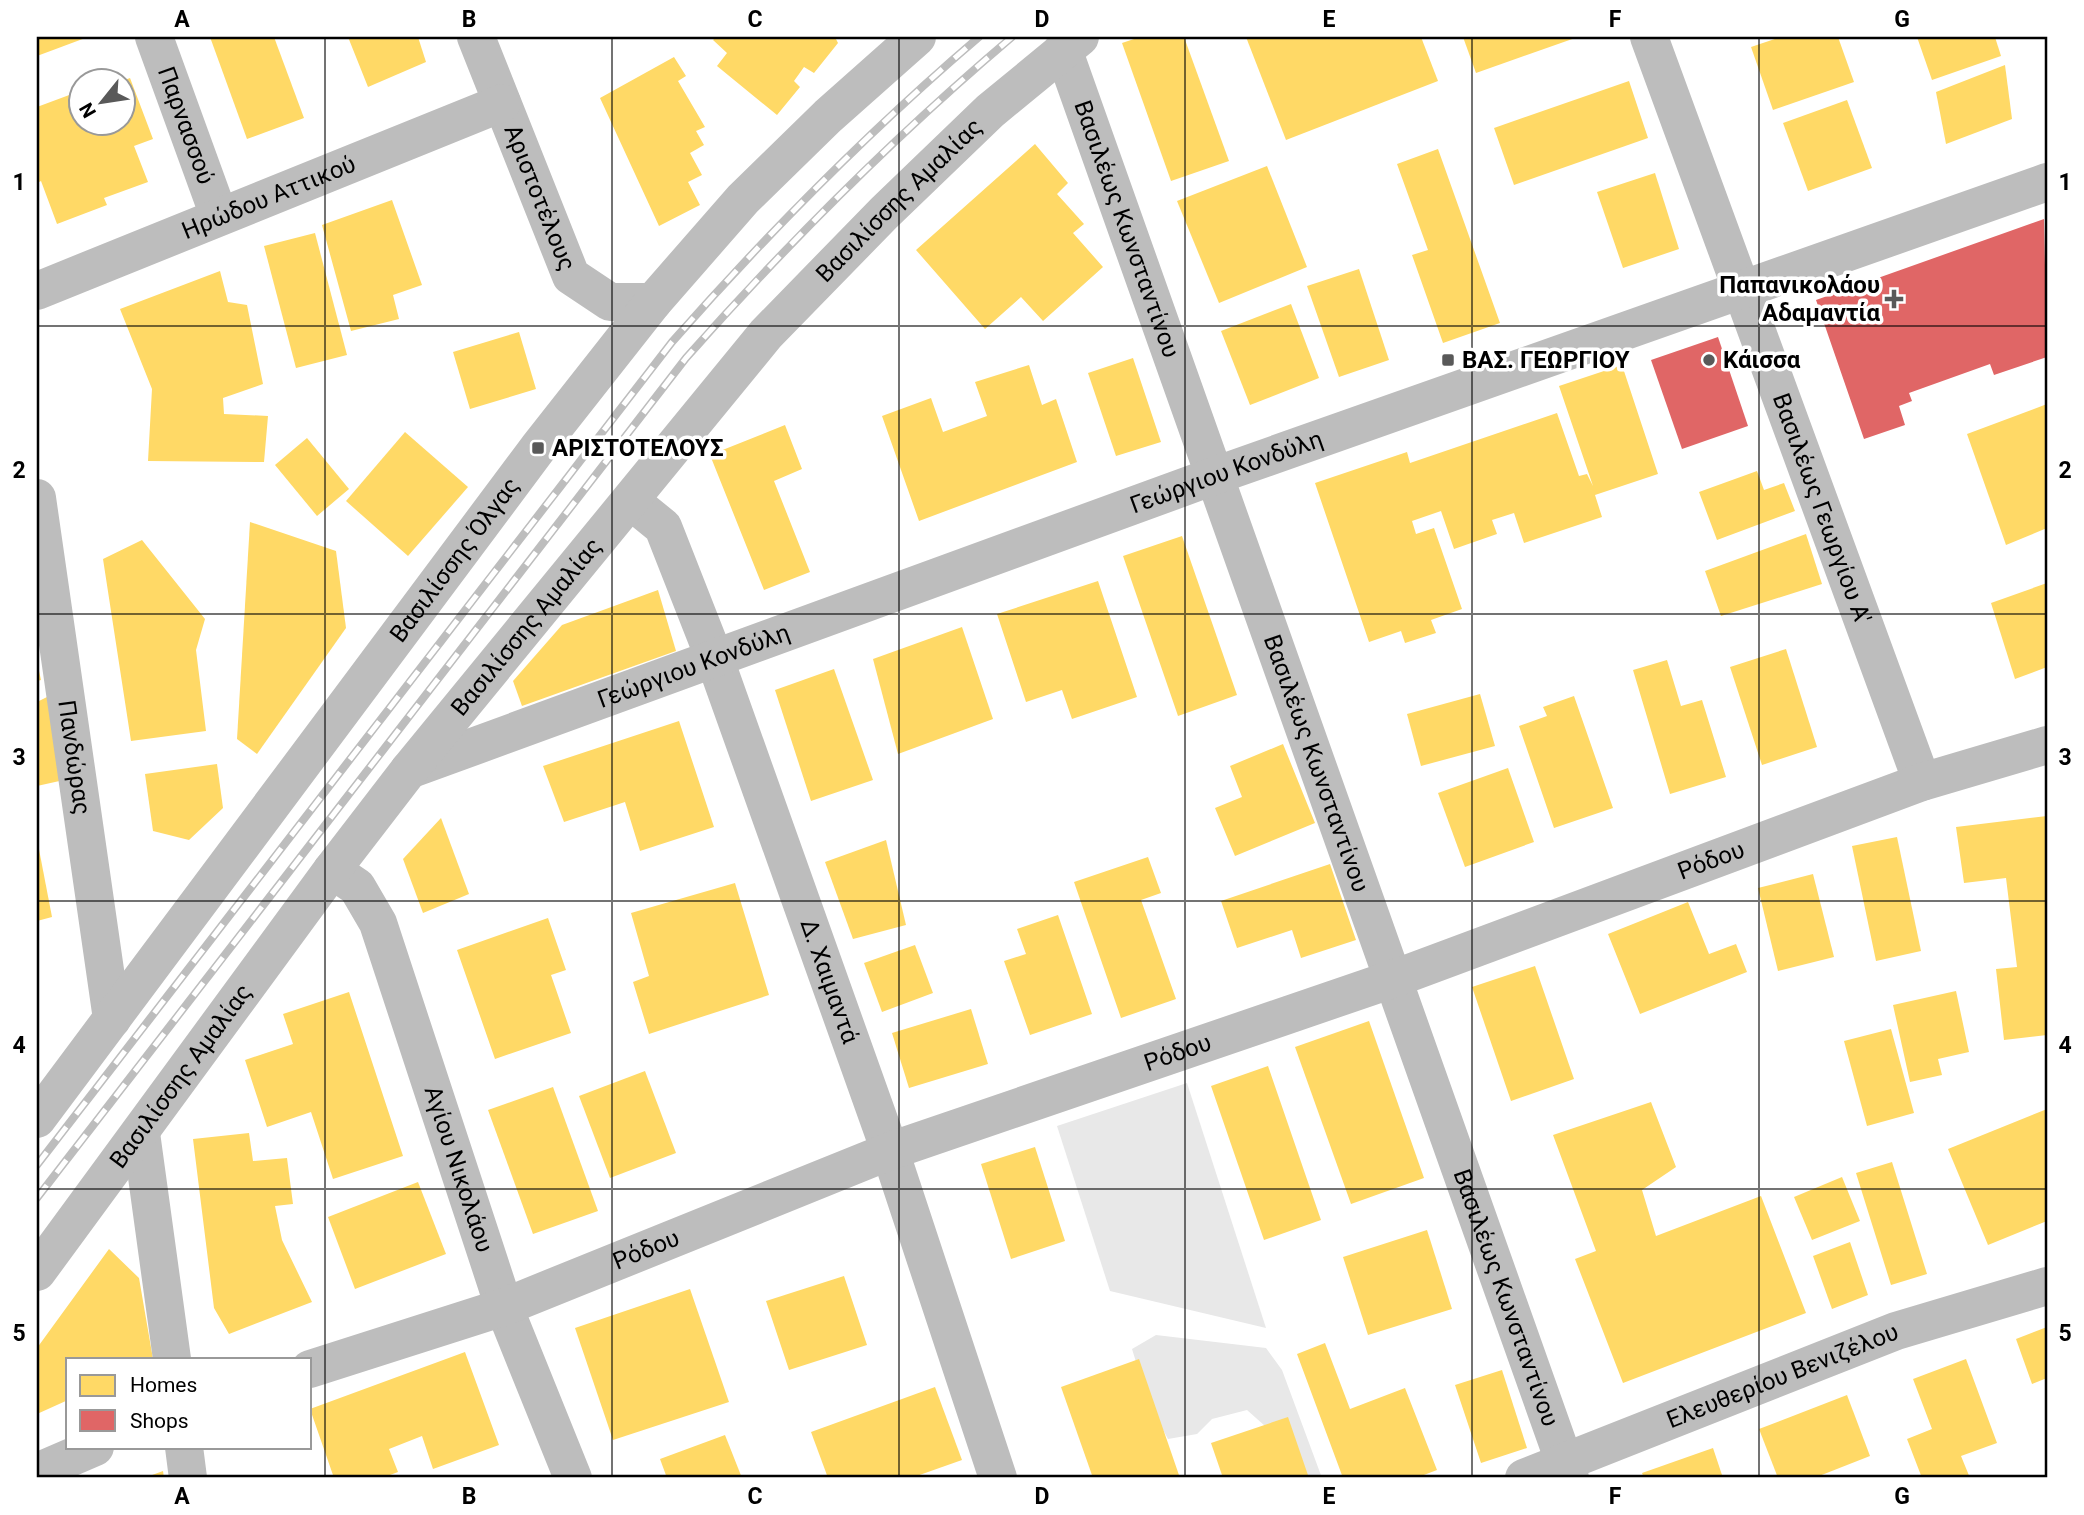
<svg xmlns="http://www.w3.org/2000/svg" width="2084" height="1515" font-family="Roboto,sans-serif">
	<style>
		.green { fill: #e8e8e8 }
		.homes { fill: #ffd966 }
		.shops { fill: #e06666 }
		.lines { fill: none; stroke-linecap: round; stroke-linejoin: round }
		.minor { stroke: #bdbdbd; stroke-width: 38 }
		.rail-casing { stroke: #bdbdbd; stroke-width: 8 }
		.rail { stroke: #fff; stroke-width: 5; stroke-dasharray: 16; stroke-linecap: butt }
		.grid { fill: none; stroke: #000; stroke-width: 2; stroke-opacity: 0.55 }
		.poi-dot { fill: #595959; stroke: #fff; stroke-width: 2.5 }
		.labels { text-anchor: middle; stroke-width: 7; stroke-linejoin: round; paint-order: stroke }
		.street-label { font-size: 24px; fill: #000; stroke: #fff }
		.poi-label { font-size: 24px; font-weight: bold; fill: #000; stroke: #fff; text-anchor: start }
		.neatline { fill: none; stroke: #000; stroke-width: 2.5 }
		.grid-label { font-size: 23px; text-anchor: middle; font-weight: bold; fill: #000 }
	</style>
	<rect width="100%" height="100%" fill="#fff"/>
	<g class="green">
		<path d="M1187,1083L1266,1328L1110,1291L1057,1126Z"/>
		<path d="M1156,1335L1266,1348L1282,1370L1322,1478H1285L1265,1426L1247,1410L1212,1419L1197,1434L1168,1439L1149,1404L1132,1349Z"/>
	</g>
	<g class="homes">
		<path d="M37,37H88L37,56Z"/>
		<path d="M210,37H274L304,118L247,139Z"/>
		<path d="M348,37H418L426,62L368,87Z"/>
		<path d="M716,37H835L838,43L814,73L804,67L794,81L800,87L777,115L717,66L727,53L713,40Z"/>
		<path d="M1140,37H1184L1229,161L1171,181L1122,43Z"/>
		<path d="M1246,37H1421L1438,81L1286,140Z"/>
		<path d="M1463,37H1578L1476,73Z"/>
		<path d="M1781,37H1838L1854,82L1773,110L1751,47Z"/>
		<path d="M1917,37H1995L2001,56L1932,80Z"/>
		<path d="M674,57L686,76L678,81L705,127L696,131L704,145L690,153L702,175L688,182L700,205L659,226L600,98Z"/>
		<path d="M2005,65L2012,119L1946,144L1936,92Z"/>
		<path d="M130,78L153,139L134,146L148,182L104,198L107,205L57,224L41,181L37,183V107L80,91V122H122V81Z"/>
		<path d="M1629,81L1648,138L1514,185L1494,128Z"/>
		<path d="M1847,100L1872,168L1808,191L1783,123Z"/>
		<path d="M1035,144L1068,183L1057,194L1084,224L1073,233L1103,267L1043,321L1021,297L985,329L916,250Z"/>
		<path d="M1438,149L1500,323L1443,343L1412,255L1428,250L1397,164Z"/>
		<path d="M1267,166L1307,267L1219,303L1177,201Z"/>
		<path d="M1655,173L1679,249L1623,268L1597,192Z"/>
		<path d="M392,200L422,285L393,295L399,319L351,331L322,225Z"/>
		<path d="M315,233L347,355L296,368L264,246Z"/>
		<path d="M1359,269L1389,360L1339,377L1307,286Z"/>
		<path d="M220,271L228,302L247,305L263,384L223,398L224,414L268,416L264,462L148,461L152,389L120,309Z"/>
		<path d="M1291,304L1319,378L1250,405L1221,331Z"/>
		<path d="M519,332L536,389L470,409L453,352Z"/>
		<path d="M1133,358L1161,442L1116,456L1088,373Z"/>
		<path d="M1029,365L1042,405L1056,399L1077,462L919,521L882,416L931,398L943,432L987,416L975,382Z"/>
		<path d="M1622,365L1658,474L1595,495L1602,517L1524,543L1514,513L1492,520L1497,534L1454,549L1441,511L1412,521L1416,534L1434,528L1462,609L1431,620L1436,633L1405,643L1401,631L1369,642L1315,483L1407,452L1410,463L1557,413L1579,476L1587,474L1593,486L1559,386Z"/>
		<path d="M2047,404V528L2006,545L1967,434Z"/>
		<path d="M785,425L802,469L774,481L810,572L764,590L710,455Z"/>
		<path d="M405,432L468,487L408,556L346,501Z"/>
		<path d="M307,438L349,489L317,516L275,465Z"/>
		<path d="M1757,471L1764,490L1784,483L1795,511L1717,540L1699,492Z"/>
		<path d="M250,522L336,551L346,628L257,754L237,739Z"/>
		<path d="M1806,534L1822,584L1721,616L1705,571Z"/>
		<path d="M1182,536L1237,695L1178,716L1123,556Z"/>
		<path d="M142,540L205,619L196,650L206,731L131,741L103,559Z"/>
		<path d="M1098,581L1137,697L1072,719L1062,690L1026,702L997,614Z"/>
		<path d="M2047,583V667L2015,679L1991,603Z"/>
		<path d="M658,590L676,651L522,706L513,681L562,625Z"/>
		<path d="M962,627L993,719L898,754L873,659Z"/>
		<path d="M1786,649L1817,747L1762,765L1730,667Z"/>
		<path d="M1667,660L1681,706L1702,700L1726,777L1670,794L1633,670Z"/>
		<path d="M37,662L41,680L37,681Z"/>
		<path d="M834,669L873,780L811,801L775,690Z"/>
		<path d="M1480,694L1495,746L1421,766L1407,714Z"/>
		<path d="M51,695L64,780L37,786V702Z"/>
		<path d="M1574,696L1613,808L1554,828L1519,726L1547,716L1543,707Z"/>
		<path d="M679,721L714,827L640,851L625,802L564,822L543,766Z"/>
		<path d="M1283,744L1315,823L1235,856L1215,808L1242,797L1230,766Z"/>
		<path d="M217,764L223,808L189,840L153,831L145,774Z"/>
		<path d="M1508,768L1534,842L1465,867L1438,793Z"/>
		<path d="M2047,816V1035L2004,1040L1996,969L2017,967L2006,878L1964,883L1956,827Z"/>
		<path d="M441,818L469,894L423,913L403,859Z"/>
		<path d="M1897,837L1921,951L1876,961L1852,846Z"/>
		<path d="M37,839L52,917L37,921Z"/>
		<path d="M886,840L906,925L853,939L825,862Z"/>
		<path d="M1148,857L1161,893L1141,900L1176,999L1121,1018L1074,882Z"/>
		<path d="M1330,864L1356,940L1301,958L1292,930L1237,948L1221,901Z"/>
		<path d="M1813,874L1834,957L1778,971L1758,888Z"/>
		<path d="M735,883L769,995L649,1034L633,982L649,976L631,913Z"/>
		<path d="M1688,902L1709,954L1736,944L1747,972L1640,1014L1608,934Z"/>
		<path d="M1058,915L1092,1014L1030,1035L1004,961L1026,954L1017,929Z"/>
		<path d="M548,918L566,970L551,975L571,1033L495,1059L457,950Z"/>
		<path d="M915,945L933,993L882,1012L864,963Z"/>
		<path d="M1535,966L1574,1079L1511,1101L1472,987Z"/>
		<path d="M1956,991L1969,1052L1938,1059L1942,1075L1910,1082L1893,1005Z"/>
		<path d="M349,992L403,1156L333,1179L311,1112L267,1127L245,1060L293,1044L283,1014Z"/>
		<path d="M971,1009L988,1064L909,1088L892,1033Z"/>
		<path d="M1369,1021L1424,1178L1351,1204L1295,1047Z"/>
		<path d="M1891,1029L1914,1113L1867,1126L1844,1041Z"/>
		<path d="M1268,1066L1321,1220L1264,1240L1211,1086Z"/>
		<path d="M645,1071L676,1153L610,1178L579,1096Z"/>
		<path d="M553,1087L598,1211L533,1234L488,1110Z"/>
		<path d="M1651,1102L1676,1167L1642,1190L1656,1236L1761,1196L1806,1313L1623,1383L1575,1259L1596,1251L1553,1135Z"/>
		<path d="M2047,1109V1221L1988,1245L1948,1149Z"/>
		<path d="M249,1133L253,1161L287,1158L293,1204L275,1206L282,1240L312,1302L229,1334L214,1308L193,1139Z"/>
		<path d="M1035,1147L1065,1241L1011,1259L981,1164Z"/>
		<path d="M1892,1162L1927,1274L1891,1285L1856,1173Z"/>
		<path d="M1842,1177L1860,1221L1812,1240L1794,1197Z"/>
		<path d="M418,1182L446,1254L355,1289L328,1217Z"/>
		<path d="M1427,1230L1452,1309L1368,1335L1343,1257Z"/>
		<path d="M1850,1242L1868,1295L1832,1309L1813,1256Z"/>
		<path d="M109,1249L139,1278L153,1359H68V1400L37,1414V1348Z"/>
		<path d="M844,1276L867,1345L789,1370L766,1301Z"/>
		<path d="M690,1289L729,1402L613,1440L575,1328Z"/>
		<path d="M2047,1327V1378L2032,1384L2016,1339Z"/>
		<path d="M1325,1343L1350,1409L1405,1388L1437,1470L1416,1478H1343L1297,1354Z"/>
		<path d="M465,1352L499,1445L433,1469L422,1436L389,1449L398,1472L382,1478H334L310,1409Z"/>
		<path d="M1139,1359L1180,1478H1093L1061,1387Z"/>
		<path d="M1966,1359L1997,1443L1961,1456L1970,1478H1922L1907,1439L1932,1429L1913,1379Z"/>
		<path d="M1502,1370L1527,1448L1481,1463L1455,1385Z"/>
		<path d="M935,1387L962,1460L911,1478H828L811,1432Z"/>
		<path d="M1847,1395L1870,1456L1814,1478H1778L1759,1429Z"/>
		<path d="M1288,1417L1309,1478H1223L1211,1443Z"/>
		<path d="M725,1435L742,1478H667L660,1459Z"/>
		<path d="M1713,1448L1723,1478H1644L1642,1473Z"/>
		<path d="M163,1471L164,1478H144Z"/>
	</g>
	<g class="shops">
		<path d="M2044,219L2047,357L1994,375L1990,364L1909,393L1912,401L1899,406L1905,425L1864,439L1816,300Z"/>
		<path d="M1718,337L1748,426L1682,449L1651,360Z"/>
	</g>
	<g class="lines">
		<g class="minor">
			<path id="s1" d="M154,37L219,216"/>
			<path id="s2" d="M476,37L571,276L610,302H653"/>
			<path id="s3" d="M1649,37L1922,782"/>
			<path id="s4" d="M1063,49L1570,1478"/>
			<path id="s5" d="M37,291L502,103"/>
			<path id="s6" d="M37,498L112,1019"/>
			<path id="s7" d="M631,501L663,527L714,657L890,1151L998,1478"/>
			<path id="s8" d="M409,770L1214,476L2047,182"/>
			<path id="s9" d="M332,870L357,887L378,923L504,1307L573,1478"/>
			<path id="s10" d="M37,1119L538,448L653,302L743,199L828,116L917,37"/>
			<path d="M141,1133L172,1359"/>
			<path id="s11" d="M37,1272L332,870L409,770L766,334L884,213L990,111L1080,37"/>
			<path id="s12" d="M310,1369L504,1307L890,1151L1393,979L1922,782L2047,745"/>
			<path d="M184,1447L188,1478"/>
			<path d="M37,1472L95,1447"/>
			<path id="s13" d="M1524,1478L1896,1331L2047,1286"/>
		</g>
		<defs>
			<g id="rail">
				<path d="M37,1165L672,342C768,233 869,131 979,37"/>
				<path d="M37,1198L686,358C788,243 895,136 1012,37"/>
			</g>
		</defs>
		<use href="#rail" class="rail-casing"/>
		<use href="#rail" class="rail"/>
	</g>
	<path class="grid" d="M325,37V1478M612,37V1478M899,37V1478M1185,37V1478M1472,37V1478M1759,37V1478M37,326H2047M37,614H2047M37,901H2047M37,1189H2047"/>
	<g class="poi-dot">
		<path d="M1890.5 288.5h7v7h7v7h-7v7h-7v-7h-7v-7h7z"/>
		<rect x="1441" y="353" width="14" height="14" rx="3.5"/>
		<circle cx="1709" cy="360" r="7"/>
		<rect x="531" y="441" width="14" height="14" rx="3.5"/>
	</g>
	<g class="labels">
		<g class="street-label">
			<text dy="8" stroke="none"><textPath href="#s1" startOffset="94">Παρνασσού</textPath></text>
			<text dy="8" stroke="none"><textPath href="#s5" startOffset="250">Ηρώδου Αττικού</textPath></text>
			<text dy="8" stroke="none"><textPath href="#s2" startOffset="173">Αριστοτέλους</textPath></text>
			<text dy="8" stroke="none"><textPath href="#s11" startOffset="1377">Βασιλίσσης Αμαλίας</textPath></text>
			<text dy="8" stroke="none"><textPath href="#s4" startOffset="191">Βασιλέως Κωνσταντίνου</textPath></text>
			<text dy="8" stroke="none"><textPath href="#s8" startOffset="870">Γεώργιου Κονδύλη</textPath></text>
			<text dy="8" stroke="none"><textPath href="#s3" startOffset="502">Βασιλέως Γεωργίου Α'</textPath></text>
			<text dy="8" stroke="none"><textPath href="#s10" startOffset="698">Βασιλίσσης Όλγας</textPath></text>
			<text dy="8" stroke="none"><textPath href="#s11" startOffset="810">Βασιλίσσης Αμαλίας</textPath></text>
			<text dy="8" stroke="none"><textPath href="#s8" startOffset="303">Γεώργιου Κονδύλη</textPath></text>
			<text dy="8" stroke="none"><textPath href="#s6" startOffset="262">Πανδώρας</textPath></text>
			<text dy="8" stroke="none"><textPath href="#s4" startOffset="758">Βασιλέως Κωνσταντίνου</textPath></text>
			<text dy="8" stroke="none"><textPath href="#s12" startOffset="1491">Ρόδου</textPath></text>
			<text dy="8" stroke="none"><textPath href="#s7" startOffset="525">Δ. Χαιμαντά</textPath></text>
			<text dy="8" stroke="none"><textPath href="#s12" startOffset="924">Ρόδου</textPath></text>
			<text dy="8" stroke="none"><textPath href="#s11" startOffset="243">Βασιλίσσης Αμαλίας</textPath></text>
			<text dy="8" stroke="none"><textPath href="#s9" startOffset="331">Αγίου Νικολάου</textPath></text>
			<text dy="8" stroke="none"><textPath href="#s12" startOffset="357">Ρόδου</textPath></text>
			<text dy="8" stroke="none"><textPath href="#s4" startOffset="1325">Βασιλέως Κωνσταντίνου</textPath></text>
			<text dy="8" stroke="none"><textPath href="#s13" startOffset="278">Ελευθερίου Βενιζέλου</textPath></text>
		</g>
		<g class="poi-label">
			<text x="1880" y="293" text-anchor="end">Παπανικολάου<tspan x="1880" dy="28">Αδαμαντία</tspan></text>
			<text x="1462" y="368">ΒΑΣ. ΓΕΩΡΓΙΟΥ</text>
			<text x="1723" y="368">Κάισσα</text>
			<text x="552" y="456">ΑΡΙΣΤΟΤΕΛΟΥΣ</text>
		</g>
	</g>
	<rect width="2084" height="1515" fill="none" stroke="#ffffff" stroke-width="77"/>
	<rect x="66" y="1358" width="245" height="91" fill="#ffffff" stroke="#999999" stroke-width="2"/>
	<rect x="80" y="1375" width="35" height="21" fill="#ffd966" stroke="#999999" stroke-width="2"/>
	<text x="130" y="1392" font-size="21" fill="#000000">Homes</text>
	<rect x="80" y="1410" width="35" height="21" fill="#e06666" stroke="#999999" stroke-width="2"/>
	<text x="130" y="1428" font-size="21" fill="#000000">Shops</text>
	<g transform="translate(102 102) rotate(240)"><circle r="33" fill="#ffffff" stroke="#999999" stroke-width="2"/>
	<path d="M0-5L12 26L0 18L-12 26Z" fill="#595959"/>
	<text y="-10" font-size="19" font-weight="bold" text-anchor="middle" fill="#000000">N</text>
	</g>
	<rect x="38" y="38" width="2008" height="1438" class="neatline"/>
	<g class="grid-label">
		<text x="182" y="27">A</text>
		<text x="469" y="27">B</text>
		<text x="755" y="27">C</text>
		<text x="1042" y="27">D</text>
		<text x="1329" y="27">E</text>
		<text x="1615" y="27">F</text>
		<text x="1902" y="27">G</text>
		<text x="19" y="190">1</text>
		<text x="2065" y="190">1</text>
		<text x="19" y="478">2</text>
		<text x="2065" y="478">2</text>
		<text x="19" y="765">3</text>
		<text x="2065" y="765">3</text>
		<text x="19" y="1053">4</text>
		<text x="2065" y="1053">4</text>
		<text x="19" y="1341">5</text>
		<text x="2065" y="1341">5</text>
		<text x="182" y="1504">A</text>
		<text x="469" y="1504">B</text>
		<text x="755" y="1504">C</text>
		<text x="1042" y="1504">D</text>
		<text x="1329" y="1504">E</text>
		<text x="1615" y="1504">F</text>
		<text x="1902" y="1504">G</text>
	</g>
</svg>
